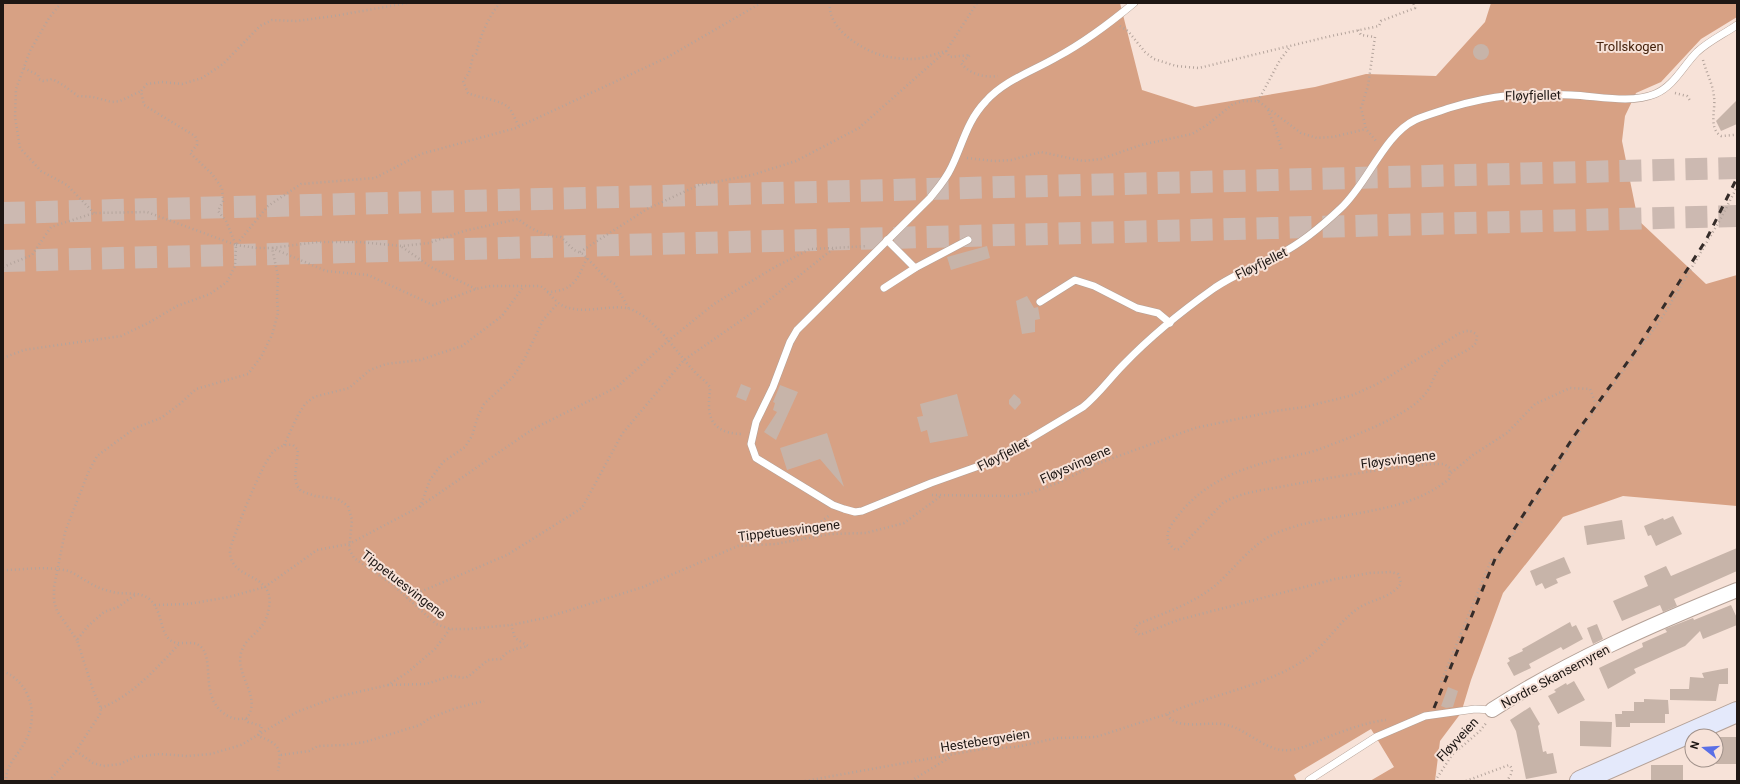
<svg xmlns="http://www.w3.org/2000/svg" width="1740" height="784" font-family="Roboto,sans-serif">
	<style>
		.forest { fill: #d7a184 }
		.building { fill: #c7b4a9 }
		.lines { fill: none; stroke-linecap: round; stroke-linejoin: round }
		.highway-tunnel { stroke: #ccb9b1; stroke-width: 22; stroke-dasharray: 22 11; stroke-linecap: butt }
		.lane-casing { stroke: #b4a197; stroke-width: 8 }
		.street-casing { stroke: #b4a197; stroke-width: 16 }
		.secondary-casing { stroke: #b4a197; stroke-width: 22 }
		.path { stroke: #b4a49c; stroke-width: 2.5; stroke-dasharray: 1 3; stroke-linecap: butt }
		.lane { stroke: #fff; stroke-width: 7 }
		.street { stroke: #fff; stroke-width: 14 }
		.secondary { stroke: #e4e9fb; stroke-width: 20 }
		.rail { stroke: #352c29; stroke-width: 3; stroke-dasharray: 7 7; stroke-linecap: butt }
		.labels { text-anchor: middle; stroke-width: 4; stroke-linejoin: round; paint-order: stroke }
		.park-label { font-size: 13px; fill: #44210b; stroke: #f7e2d8 }
		.street-label { font-size: 13px; fill: #1e1714; stroke: #f7e2d8 }
	</style>
	<rect width="100%" height="100%" fill="#f7e2d8"/>
	<path class="forest" d="M3,3H1120L1142,90L1195,107L1315,87L1366,74L1436,76L1485,22L1491,3H1737V17L1701,39L1661,82L1636,93L1625,116L1622,141L1638,220L1706,284L1737,275V506L1623,496L1563,517L1503,593L1471,680L1461,713L1440,741L1435,781H1370L1394,767L1371,729L1294,775L1297,781H3Z"/>
	<g class="building">
		<circle cx="1481" cy="52" r="8"/>
		<path d="M1737,100V124L1721,131L1716,121Z"/>
		<path d="M987,246L990,258L951,270L947,257Z"/>
		<path d="M1027,296L1034,308L1038,307L1040,319L1035,320V332L1022,334L1016,301Z"/>
		<path d="M741,384L751,388L746,401L736,397Z"/>
		<path d="M780,385L798,392L776,440L764,432L777,412L773,410L775,403L773,402Z"/>
		<path d="M957,394L968,436L930,443L927,430L921,432L917,417L923,416L920,404Z"/>
		<path d="M1014,394L1020,399L1021,403L1015,410L1009,404V400Z"/>
		<path d="M827,433L844,487L820,459L787,470L780,448Z"/>
		<path d="M1673,516L1682,534L1656,546L1651,535L1648,536L1644,526L1663,518L1664,520Z"/>
		<path d="M1622,520L1625,539L1587,545L1584,526Z"/>
		<path d="M1737,548V571L1674,599L1677,606L1663,612L1660,605L1622,621L1613,601L1648,586L1644,576L1666,566L1671,576Z"/>
		<path d="M1564,557L1571,573L1556,579L1558,583L1545,589L1542,583L1536,586L1530,571Z"/>
		<path d="M1731,605L1737,618V625L1703,639L1700,631L1685,646L1634,669L1636,673L1608,689L1599,668L1643,647L1642,643L1667,632L1665,629L1693,618L1694,620Z"/>
		<path d="M1570,622L1572,627L1576,625L1583,639L1563,650L1561,647L1529,664L1531,668L1514,676L1507,663L1510,661L1508,658L1523,651L1522,649Z"/>
		<path d="M1597,624L1603,639L1593,644L1587,628Z"/>
		<path d="M1728,668V684H1719L1716,701L1670,700V689H1689L1690,677L1704,678L1702,673Z"/>
		<path d="M1574,681L1585,700L1558,714L1548,696L1556,692L1554,690L1566,683L1567,685Z"/>
		<path d="M1448,687L1458,691L1453,707L1446,708L1441,706Z"/>
		<path d="M1644,699L1668,700L1669,714H1665V723H1630V727H1616L1615,714H1622V711H1634V702H1644Z"/>
		<path d="M1530,707L1540,724L1538,726L1543,752L1546,751L1547,754L1553,753L1557,773L1526,779L1516,731L1510,720Z"/>
		<path d="M1580,721L1612,722L1611,747L1580,746Z"/>
		<rect x="1716" y="737" width="21" height="27"/>
		<rect x="1651" y="765" width="32" height="16"/>
	</g>
	<g class="lines">
		<g class="highway-tunnel">
			<path d="M3,213L1737,168"/>
			<path d="M3,261L1737,216"/>
		</g>
		<defs>
			<g id="lane">
				<path d="M1134,3C1110,23 1085,42 1057,57C1033,71 1005,80 986,101C966,122 963,144 951,168C946,179 938,188 930,198L797,330L790,342L773,387L756,422L751,444L756,458L833,505L844,509L855,512L862,511L931,483L993,461L1083,407C1099,394 1110,378 1124,364C1151,336 1182,311 1213,289C1234,274 1258,266 1280,254C1302,243 1323,225 1341,208C1368,183 1384,135 1415,120C1426,115 1438,112 1449,108C1495,94 1523,93 1571,95C1598,96 1630,104 1655,94C1674,86 1683,66 1697,52C1709,41 1724,34 1737,25"/>
				<path d="M887,240L915,268L968,240"/>
				<path d="M884,288L915,268"/>
				<path d="M1040,302L1075,280L1094,286L1137,308L1158,313L1170,323"/>
				<path d="M1309,780L1376,737L1425,716L1475,709L1492,710"/>
			</g>
			<path id="street" d="M1492,710C1568,661 1653,624 1737,590"/>
			<path id="secondary" d="M1580,781L1737,712"/>
		</defs>
		<use href="#lane" class="lane-casing"/>
		<use href="#street" class="street-casing"/>
		<use href="#secondary" class="secondary-casing"/>
		<g class="path">
			<path d="M61,3L49,18L30,51L16,89L15,117L20,148L41,171L67,185L94,213"/>
			<path d="M500,3C488,17 480,37 476,54L473,56L469,73L463,81L468,93C479,98 503,100 510,109C513,114 516,121 519,126"/>
			<path d="M830,3C827,29 862,50 884,56C892,58 903,59 912,59C923,59 935,54 945,51"/>
			<path d="M1120,26L1128,31L1145,52L1154,59L1176,66L1199,68L1331,36L1379,26L1381,21L1415,8L1413,3"/>
			<path d="M1358,30L1361,35L1375,37L1368,86L1361,108L1366,129L1377,142"/>
			<path d="M946,51L950,57L970,55L961,63C969,74 985,78 998,76"/>
			<path d="M1703,60C1706,72 1713,84 1714,97C1716,109 1708,128 1721,136L1734,135"/>
			<path d="M24,68L38,75L39,79L43,81L52,79L63,85L78,96L93,97L112,102L120,101L141,91"/>
			<path d="M1675,93L1687,96L1691,102"/>
			<path d="M1258,101L1280,60L1290,47"/>
			<path d="M1268,110L1275,127L1282,151"/>
			<path d="M967,158L994,161L1011,160L1041,152L1083,161L1101,159L1141,145L1192,134L1207,125L1233,104L1243,101H1258L1301,133L1317,138L1333,137L1366,129"/>
			<path d="M236,245L257,248H272L326,271L368,275L433,305L476,289L490,286H540C551,291 552,302 566,307C586,314 606,305 626,308C652,313 676,352 693,370C698,376 705,380 710,387C710,393 709,398 709,403C708,427 723,434 743,434"/>
			<path d="M402,247L431,267L476,289"/>
			<path d="M580,252L647,209L699,185L752,175L796,161L859,128L946,51L977,3"/>
			<path d="M3,267L32,255L51,227L94,213L147,212L236,245L268,206L301,184L375,178L421,154L516,128L668,57L761,3"/>
			<path d="M547,292C574,291 577,280 587,258"/>
			<path d="M3,358L24,350L121,336L150,322L177,306L210,294L227,282L235,266L236,245L226,221L218,211L223,201L222,188L212,174L190,153L197,145V140L195,136L144,105L141,91L147,84L162,82L182,84L202,78L223,64L260,26L272,20L296,21L334,16L407,3"/>
			<path d="M284,445L298,415L305,404L314,397L349,388L370,370L386,364L420,360L462,346L502,316L524,286"/>
			<path d="M1451,473L1473,455L1507,433L1535,404L1570,388L1590,389L1595,402L1599,405"/>
			<path d="M932,495L1013,496L1030,493L1058,483L1097,464L1195,428L1275,411L1305,407L1353,395L1377,384L1460,333C1467,330 1471,330 1477,335L1476,343L1472,347C1462,354 1449,358 1441,367C1434,374 1433,382 1428,390C1421,401 1409,409 1398,415C1373,429 1346,439 1320,449C1306,454 1292,456 1278,459C1235,470 1198,485 1172,524C1166,533 1165,543 1176,550L1179,549L1223,503C1241,492 1264,490 1285,486C1334,477 1384,468 1434,464H1444L1450,468L1449,479C1400,519 1331,509 1274,534C1251,545 1235,568 1217,584C1195,603 1164,613 1138,624L1134,630L1140,635L1178,620L1335,579L1370,573L1391,572L1398,574L1401,583C1393,597 1374,599 1360,607C1336,623 1325,649 1298,664C1258,688 1209,695 1167,714C1176,732 1209,720 1227,725C1249,730 1266,753 1291,750C1304,748 1316,742 1328,737C1346,730 1367,722 1386,720"/>
			<path d="M420,507L430,480L443,462L465,447L472,436L478,416L484,404L513,377L525,358L543,320L558,303"/>
			<path d="M804,538L810,530L830,515"/>
			<path d="M3,570C23,570 44,566 64,570C73,571 80,578 88,582C96,587 104,590 113,592C124,595 138,591 148,598C163,609 159,631 170,640C179,647 192,639 200,646C215,658 200,693 222,712C231,719 237,720 247,718C262,696 235,676 241,653C246,634 266,633 269,607C270,602 270,597 268,592C259,572 229,577 230,549C236,530 261,465 273,452C278,447 285,444 293,445L298,450L295,477L297,486L301,491L315,496L338,499L348,506L352,520L349,549L354,558L393,585L436,624L450,629H468L511,625L545,618L643,587L738,546L776,544L830,534L866,533L904,523L941,496"/>
			<path d="M406,598L507,555L582,508L622,434L684,360L759,308L834,248L867,246"/>
			<path d="M155,605L188,604L229,597L265,587L317,550L349,544L419,507L533,429L617,387L668,341L714,304L775,267L810,249L834,248"/>
			<path d="M77,640L57,611L54,601V587L65,532L88,473L97,456L135,428L161,418L181,403L196,389L248,374L261,357L272,335L278,313L277,297L278,276L272,248L318,242H359L402,246L429,243L464,231L518,219C530,229 547,237 561,237L574,250L583,254L608,280L615,284L629,309"/>
			<path d="M3,671C30,683 39,713 26,740C19,755 6,763 6,781"/>
			<path d="M1441,682L1492,558L1497,560L1576,437L1663,316L1720,220L1737,187"/>
			<path d="M388,685L426,684L451,676L465,678L469,676L488,660L501,659C508,649 517,649 528,646L515,638L511,625"/>
			<path d="M101,708C132,696 157,668 180,643"/>
			<path d="M245,719L248,722L262,726L258,736C280,744 282,749 278,771"/>
			<path d="M76,751L93,763L103,766L120,764L135,757L160,754L187,756L211,754L241,745L297,712L336,697L388,685L408,672L435,649L450,629"/>
			<path d="M281,755L309,751L318,746L344,745L365,742L420,725L430,718L456,708L484,701"/>
			<path d="M49,781L76,751L100,714L101,708L93,690L77,640L88,626L104,612L118,607L135,595"/>
			<path d="M805,781L982,749L1016,747L1057,738L1096,737L1167,714"/>
			<path d="M911,781L952,756"/>
			<path d="M1435,781L1452,755L1480,731L1487,722"/>
			<path d="M1466,781L1509,765C1515,770 1510,776 1507,781"/>
		</g>
		<use href="#lane" class="lane"/>
		<use href="#street" class="street"/>
		<use href="#secondary" class="secondary"/>
		<path class="rail" d="M1434,708L1495,559L1574,436L1634,353L1706,240L1737,178"/>
	</g>
	<g class="labels">
		<g class="park-label">
			<text x="1630" y="51">Trollskogen</text>
		</g>
		<g class="street-label">
			<text transform="translate(1533 95) rotate(-1)" y="5">Fløyfjellet</text>
			<text transform="translate(1261 263) rotate(-26)" y="5">Fløyfjellet</text>
			<text transform="translate(1003 454) rotate(-27)" y="5">Fløyfjellet</text>
			<text transform="translate(1398 459) rotate(-7)" y="5">Fløysvingene</text>
			<text transform="translate(1075 464) rotate(-24)" y="5">Fløysvingene</text>
			<text transform="translate(789 530) rotate(-7)" y="5">Tippetuesvingene</text>
			<text transform="translate(404 584) rotate(38)" y="5">Tippetuesvingene</text>
			<text transform="translate(1555 676) rotate(-28)" y="5">Nordre Skansemyren</text>
			<text transform="translate(1457 739) rotate(-47)" y="5">Fløyveien</text>
			<text transform="translate(985 740) rotate(-9)" y="5">Hestebergveien</text>
		</g>
	</g>
	<rect width="1740" height="784" fill="none" stroke="#1e1714" stroke-width="8"/>
	<g transform="translate(1704 748) rotate(287)"><circle r="19" fill="#f7e2d8" stroke="#a0918a"/>
	<path d="M0-3L7 15L0 10L-7 15Z" fill="#5a6fe6"/>
	<text y="-6" font-size="11" font-weight="bold" text-anchor="middle" fill="#1e1714">N</text>
	</g>
</svg>
